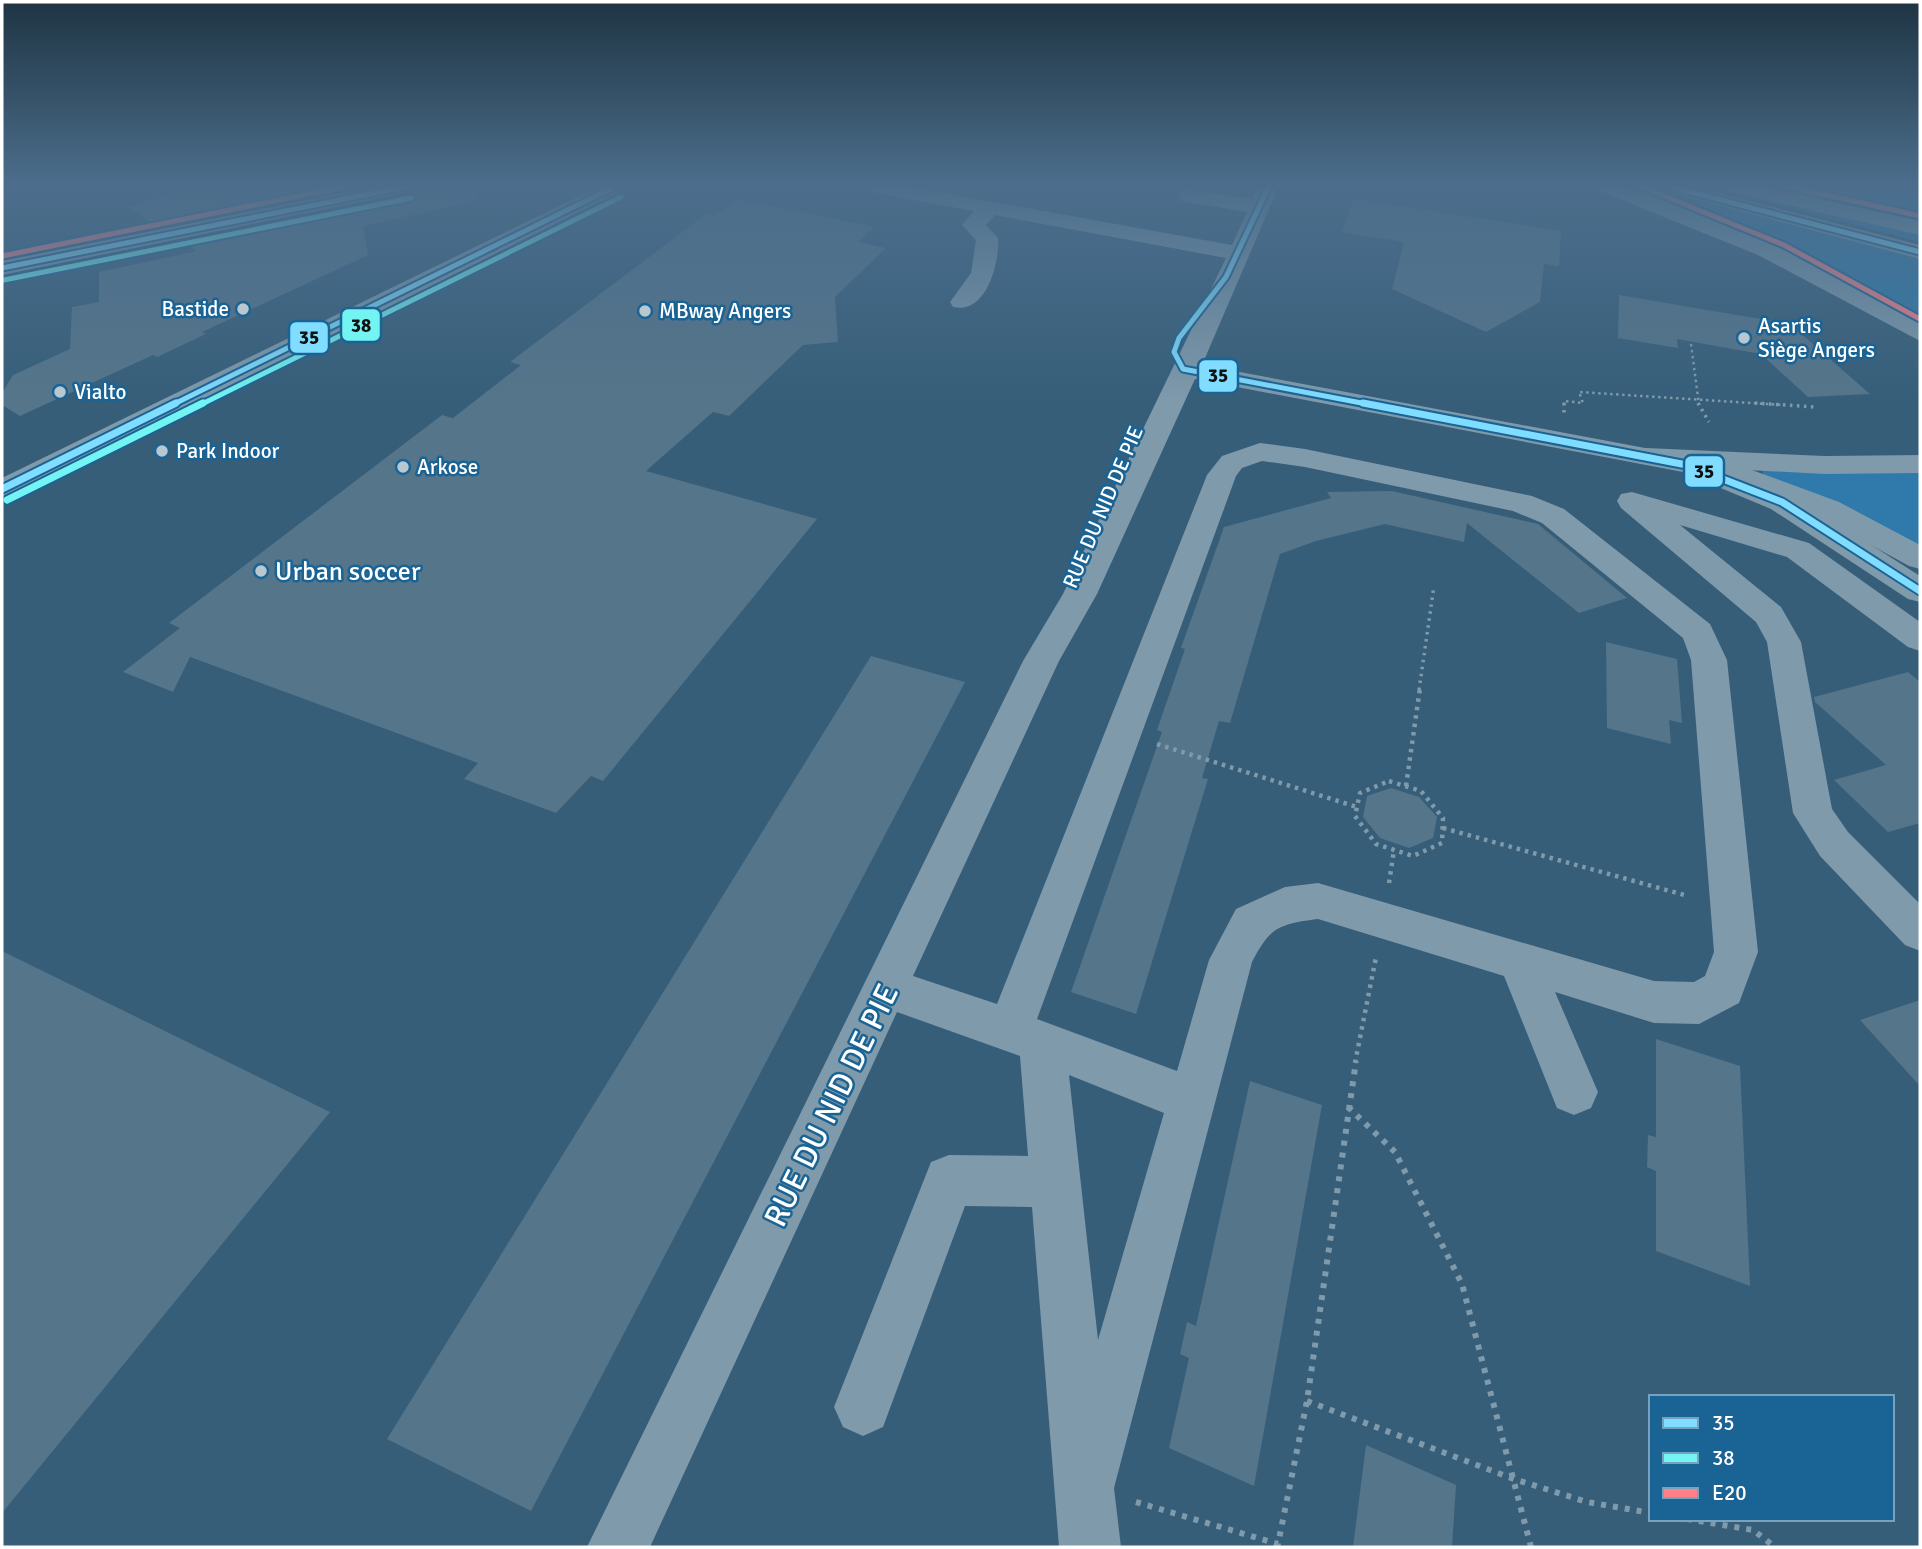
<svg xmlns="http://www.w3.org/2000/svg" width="1922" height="1549" font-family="Signika,sans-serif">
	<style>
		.green { fill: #2f7aab }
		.building { fill: #55758a }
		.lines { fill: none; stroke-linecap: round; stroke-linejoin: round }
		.path-far3 { stroke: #7f9aab; stroke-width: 2.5; stroke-dasharray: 2.5 3.5; stroke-linecap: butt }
		.path-far2 { stroke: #7f9aab; stroke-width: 3.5; stroke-dasharray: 2.5 4.5; stroke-linecap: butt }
		.path-far1 { stroke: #7f9aab; stroke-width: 4.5; stroke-dasharray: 3.5 5; stroke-linecap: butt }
		.path { stroke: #7f9aab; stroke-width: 6; stroke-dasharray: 5 7; stroke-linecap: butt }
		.minor { fill: #7f9aab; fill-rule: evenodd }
		.highway { fill: #7e9aab; fill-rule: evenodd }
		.bus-1-far1-casing { stroke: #1a6395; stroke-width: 9 }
		.bus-1-casing { stroke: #1a6395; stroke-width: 11 }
		.bus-2-far1-casing { stroke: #1a6395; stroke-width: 9 }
		.bus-2-casing { stroke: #1a6395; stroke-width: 11 }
		.bus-3-casing { stroke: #1a6395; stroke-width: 9 }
		.bus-1-far1 { stroke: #80ddff; stroke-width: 5 }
		.bus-1 { stroke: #80ddff; stroke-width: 7 }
		.bus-2-far1 { stroke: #73f4f2; stroke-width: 5 }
		.bus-2 { stroke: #73f4f2; stroke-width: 7 }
		.bus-3 { stroke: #ff8087; stroke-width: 5 }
		.poi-dot { fill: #b9c7d0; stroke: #1a6395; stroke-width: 2.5 }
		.labels { text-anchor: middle; stroke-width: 5; stroke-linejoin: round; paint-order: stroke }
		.far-poi-label { font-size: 21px; fill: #fff; stroke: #1a6395; text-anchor: start }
		.far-street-label { font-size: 21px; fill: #fff; stroke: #1a6395 }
		.poi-label { font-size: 26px; fill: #fff; stroke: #1a6395; text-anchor: start }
		.near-street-label { font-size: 32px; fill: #fff; stroke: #1a6395 }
		.line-badge { stroke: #1a6395; stroke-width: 2.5 }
		.pale-badge-label { font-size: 19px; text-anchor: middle; font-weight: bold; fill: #111 }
	</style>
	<rect width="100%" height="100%" fill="#365e79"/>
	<g class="green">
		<path d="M1618,186H1659L1920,257V323C1829,261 1722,221 1618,186Z"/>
		<path d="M1710,186L1920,233V242L1713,188Z"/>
		<path d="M1794,186H1901L1920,190V221L1793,194Z"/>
		<path d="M1762,467L1863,473L1920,470V550L1860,515L1763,475Z"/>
	</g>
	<g class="building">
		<path d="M193,186H365L158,227L127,207Z"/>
		<path d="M422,186H473L475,201L363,226L368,255L202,332L206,334L157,357L153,355L20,416L2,405V393L13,375L70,349L72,307L99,302V272L197,251L181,241L410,195Z"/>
		<path d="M737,199L874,227L858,242L886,248L835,297L838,342L803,345L729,416L713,412L646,471L817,519L603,781L591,776L556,813L464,779L478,763L190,657L173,692L123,672L180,628L169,623L442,415L453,418L521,365L510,362L706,214L715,216Z"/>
		<path d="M1354,199L1561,231L1559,266L1544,264L1540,302L1486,332L1392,289L1404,242L1342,232Z"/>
		<path d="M1619,295L1790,324L1870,394L1808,397L1761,354L1677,339L1678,348L1618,338Z"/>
		<path d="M1392,491L1538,524L1627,598L1579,613L1467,523L1464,542L1385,524L1316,541L1280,554L1230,723L1219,721L1202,778L1208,779L1136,1014L1071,992L1162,732L1157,730L1185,649L1181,648L1224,527L1331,498L1327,492Z"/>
		<path d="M1606,642L1677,659L1682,723L1669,720L1671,744L1607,728Z"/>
		<path d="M871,656L965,682L531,1511L387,1439Z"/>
		<path d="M1908,672L1920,682V823L1888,832L1834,780L1886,765L1815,702L1814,697Z"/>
		<path d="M1391,788L1419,797L1437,817L1433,838L1409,848L1380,838L1363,817L1367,796Z"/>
		<path d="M2,951L330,1112L2,1513Z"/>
		<path d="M1920,1000V1086L1860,1020Z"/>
		<path d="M1656,1039L1740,1066L1750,1286L1656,1251V1171L1647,1167L1648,1135L1656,1137Z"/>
		<path d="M1250,1081L1322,1105L1254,1486L1169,1448L1189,1358L1180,1354L1187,1322L1196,1326Z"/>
		<path d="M1366,1445L1456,1485L1452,1547H1353Z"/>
	</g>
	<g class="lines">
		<g class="path-far3">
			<path d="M1691,344L1699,405"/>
			<path d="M1564,405V401L1583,403L1579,392L1783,405"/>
		</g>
		<g class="path-far2">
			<path d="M1564,403V414"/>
			<path d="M1698,403L1709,422"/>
			<path d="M1755,403L1815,407"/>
			<path d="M1419,690L1434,586"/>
		</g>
		<g class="path-far1">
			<path d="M1157,744L1357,807"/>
			<path d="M1389,781L1421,791L1443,818L1442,843L1413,856L1376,844L1355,816L1360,793Z"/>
			<path d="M1406,786L1420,688"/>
			<path d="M1443,828L1688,896"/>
			<path d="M1389,883L1394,850"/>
			<path d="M1355,1063L1376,957"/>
		</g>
		<g class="path">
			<path d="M1348,1107L1395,1152L1462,1284L1531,1547"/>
			<path d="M1307,1401L1514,1479L1587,1502L1651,1513"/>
			<path d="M1136,1502L1278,1544L1307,1401L1356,1061"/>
			<path d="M1687,1519L1753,1530L1775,1547"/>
		</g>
		<g class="minor">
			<path d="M378,186H420L409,192L2,275V261Z"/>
			<path d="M600,186H627L623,190L13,495L2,498V478Z"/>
			<path d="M860,186H905L1232,245L1247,212L1182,201L1179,196L1182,191L1190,190L1252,199L1259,186H1279L1202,365L1741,466L1839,502L1920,545V569L1909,566L1818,516L1725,480L1195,379L1097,594L1059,661L913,976L997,1004L1207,475L1222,456L1260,443L1305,449L1532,496L1564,509L1710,624L1727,660L1758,952L1739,1003L1699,1024L1654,1023L1555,992L1598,1092L1591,1108L1574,1115L1557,1108L1504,976L1318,919C1279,924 1270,927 1252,962L1114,1488L1121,1547H1059L1032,1207L965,1206L883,1427L863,1436L843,1427L834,1407L931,1162L949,1155L1028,1156L1020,1056L897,1012L650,1547H587L1023,661L1063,594L1226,258L995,215L986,225L998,238C1000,263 986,315 953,307L950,302L971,273L976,240L962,225L974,211L871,192ZM1262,461L1305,467L1513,511L1542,523L1683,638L1691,660L1714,952L1705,976L1694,982L1654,981L1318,883L1285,887L1236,909L1209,960L1177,1071L1037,1019L1236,476L1242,468ZM1069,1075L1164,1113L1098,1340Z"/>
			<path d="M1593,186C1635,185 1672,203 1710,218C1783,247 1853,282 1920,322V341L1758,255L1597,190Z"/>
			<path d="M1657,186H1692L1920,245V259L1661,190Z"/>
			<path d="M1632,492L1809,543L1920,622V651L1908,647L1787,557L1680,525L1781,607L1801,642L1832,809L1848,832L1920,904V951L1905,945L1820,856L1793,813L1767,642L1756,622L1621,508L1617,501L1621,494Z"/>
		</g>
		<g class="highway">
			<path d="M1719,186H1758L1920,221V235L1730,192Z"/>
			<path d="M1646,448L1825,456L1920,455V473L1825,474L1727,469L1793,495L1920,576V602L1908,599L1771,509L1692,476L1689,468L1636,463L1631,457L1636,451Z"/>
		</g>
		<defs>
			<g id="bus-1-far1">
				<path d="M1269,186L1226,277L1179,338L1174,352L1183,369L1372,405"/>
				<path d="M1668,186L1920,252"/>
				<path d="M2,268L409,186"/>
				<path d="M172,405L616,186"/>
			</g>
			<g id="bus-1">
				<path d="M1363,403L1687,465L1782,502L1920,591"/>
				<path d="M2,489L176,403"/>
			</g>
			<g id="bus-2-far1">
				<path d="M4,280L411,198"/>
				<path d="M200,405L621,197"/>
			</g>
			<path id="bus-2" d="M7,500L203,403"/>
			<g id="bus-3">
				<path d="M1640,186L1784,245L1920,319"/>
				<path d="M1786,186L1920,216"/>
				<path d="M2,256L348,186"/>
			</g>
		</defs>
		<use href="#bus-1-far1" class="bus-1-far1-casing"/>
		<use href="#bus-1" class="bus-1-casing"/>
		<use href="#bus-2-far1" class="bus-2-far1-casing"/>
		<use href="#bus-2" class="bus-2-casing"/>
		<use href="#bus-3" class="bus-3-casing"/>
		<use href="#bus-1-far1" class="bus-1-far1"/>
		<use href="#bus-1" class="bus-1"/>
		<use href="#bus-2-far1" class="bus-2-far1"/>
		<use href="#bus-2" class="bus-2"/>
		<use href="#bus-3" class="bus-3"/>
	</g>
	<linearGradient id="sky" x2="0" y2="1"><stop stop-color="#1e3443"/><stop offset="0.46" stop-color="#4c6e8c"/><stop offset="1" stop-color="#4c6e8c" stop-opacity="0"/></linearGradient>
	<rect width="1922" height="403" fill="url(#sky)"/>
	<g class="poi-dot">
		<circle cx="243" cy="309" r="7"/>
		<circle cx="645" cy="311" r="7"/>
		<circle cx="1744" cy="338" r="7"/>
		<circle cx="60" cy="392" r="7"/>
		<circle cx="162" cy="451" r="7"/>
		<circle cx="403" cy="467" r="7"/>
		<circle cx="261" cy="571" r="7"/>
	</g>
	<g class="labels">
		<g class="far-poi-label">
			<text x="229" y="316" text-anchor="end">Bastide</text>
			<text x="659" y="318">MBway Angers</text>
			<text x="1758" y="333">Asartis<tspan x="1758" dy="24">Siège Angers</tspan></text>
			<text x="74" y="399">Vialto</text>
			<text x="176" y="458">Park Indoor</text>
			<text x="417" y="474">Arkose</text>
		</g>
		<g class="far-street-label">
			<text transform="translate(1103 507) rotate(-67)" y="7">RUE DU NID DE PIE</text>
		</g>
		<g class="poi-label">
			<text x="275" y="580">Urban soccer</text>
		</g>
		<g class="near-street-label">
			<text transform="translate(831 1105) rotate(-64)" y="11">RUE DU NID DE PIE</text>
		</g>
	</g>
	<g class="line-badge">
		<rect x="341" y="308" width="40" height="34" rx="7" fill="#73f4f2"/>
		<rect x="289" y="321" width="40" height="33" rx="7" fill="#80ddff"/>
		<rect x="1198" y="359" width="40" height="34" rx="7" fill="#80ddff"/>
		<rect x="1684" y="455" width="40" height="33" rx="7" fill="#80ddff"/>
	</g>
	<g class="pale-badge-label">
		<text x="361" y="332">38</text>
		<text x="309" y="344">35</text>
		<text x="1218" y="382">35</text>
		<text x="1704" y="478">35</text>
	</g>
	<rect width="1922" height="1549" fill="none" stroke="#ffffff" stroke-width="7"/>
	<rect x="1649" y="1395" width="245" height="126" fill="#1a6395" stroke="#76a1bf" stroke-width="2"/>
	<rect x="1663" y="1418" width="35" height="10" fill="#80ddff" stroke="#76a1bf" stroke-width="2"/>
	<text x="1712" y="1430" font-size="21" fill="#ffffff">35</text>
	<rect x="1663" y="1453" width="35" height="10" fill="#73f4f2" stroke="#76a1bf" stroke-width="2"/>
	<text x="1712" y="1465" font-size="21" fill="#ffffff">38</text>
	<rect x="1663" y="1488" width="35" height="10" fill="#ff8087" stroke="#76a1bf" stroke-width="2"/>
	<text x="1712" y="1500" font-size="21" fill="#ffffff">E20</text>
</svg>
